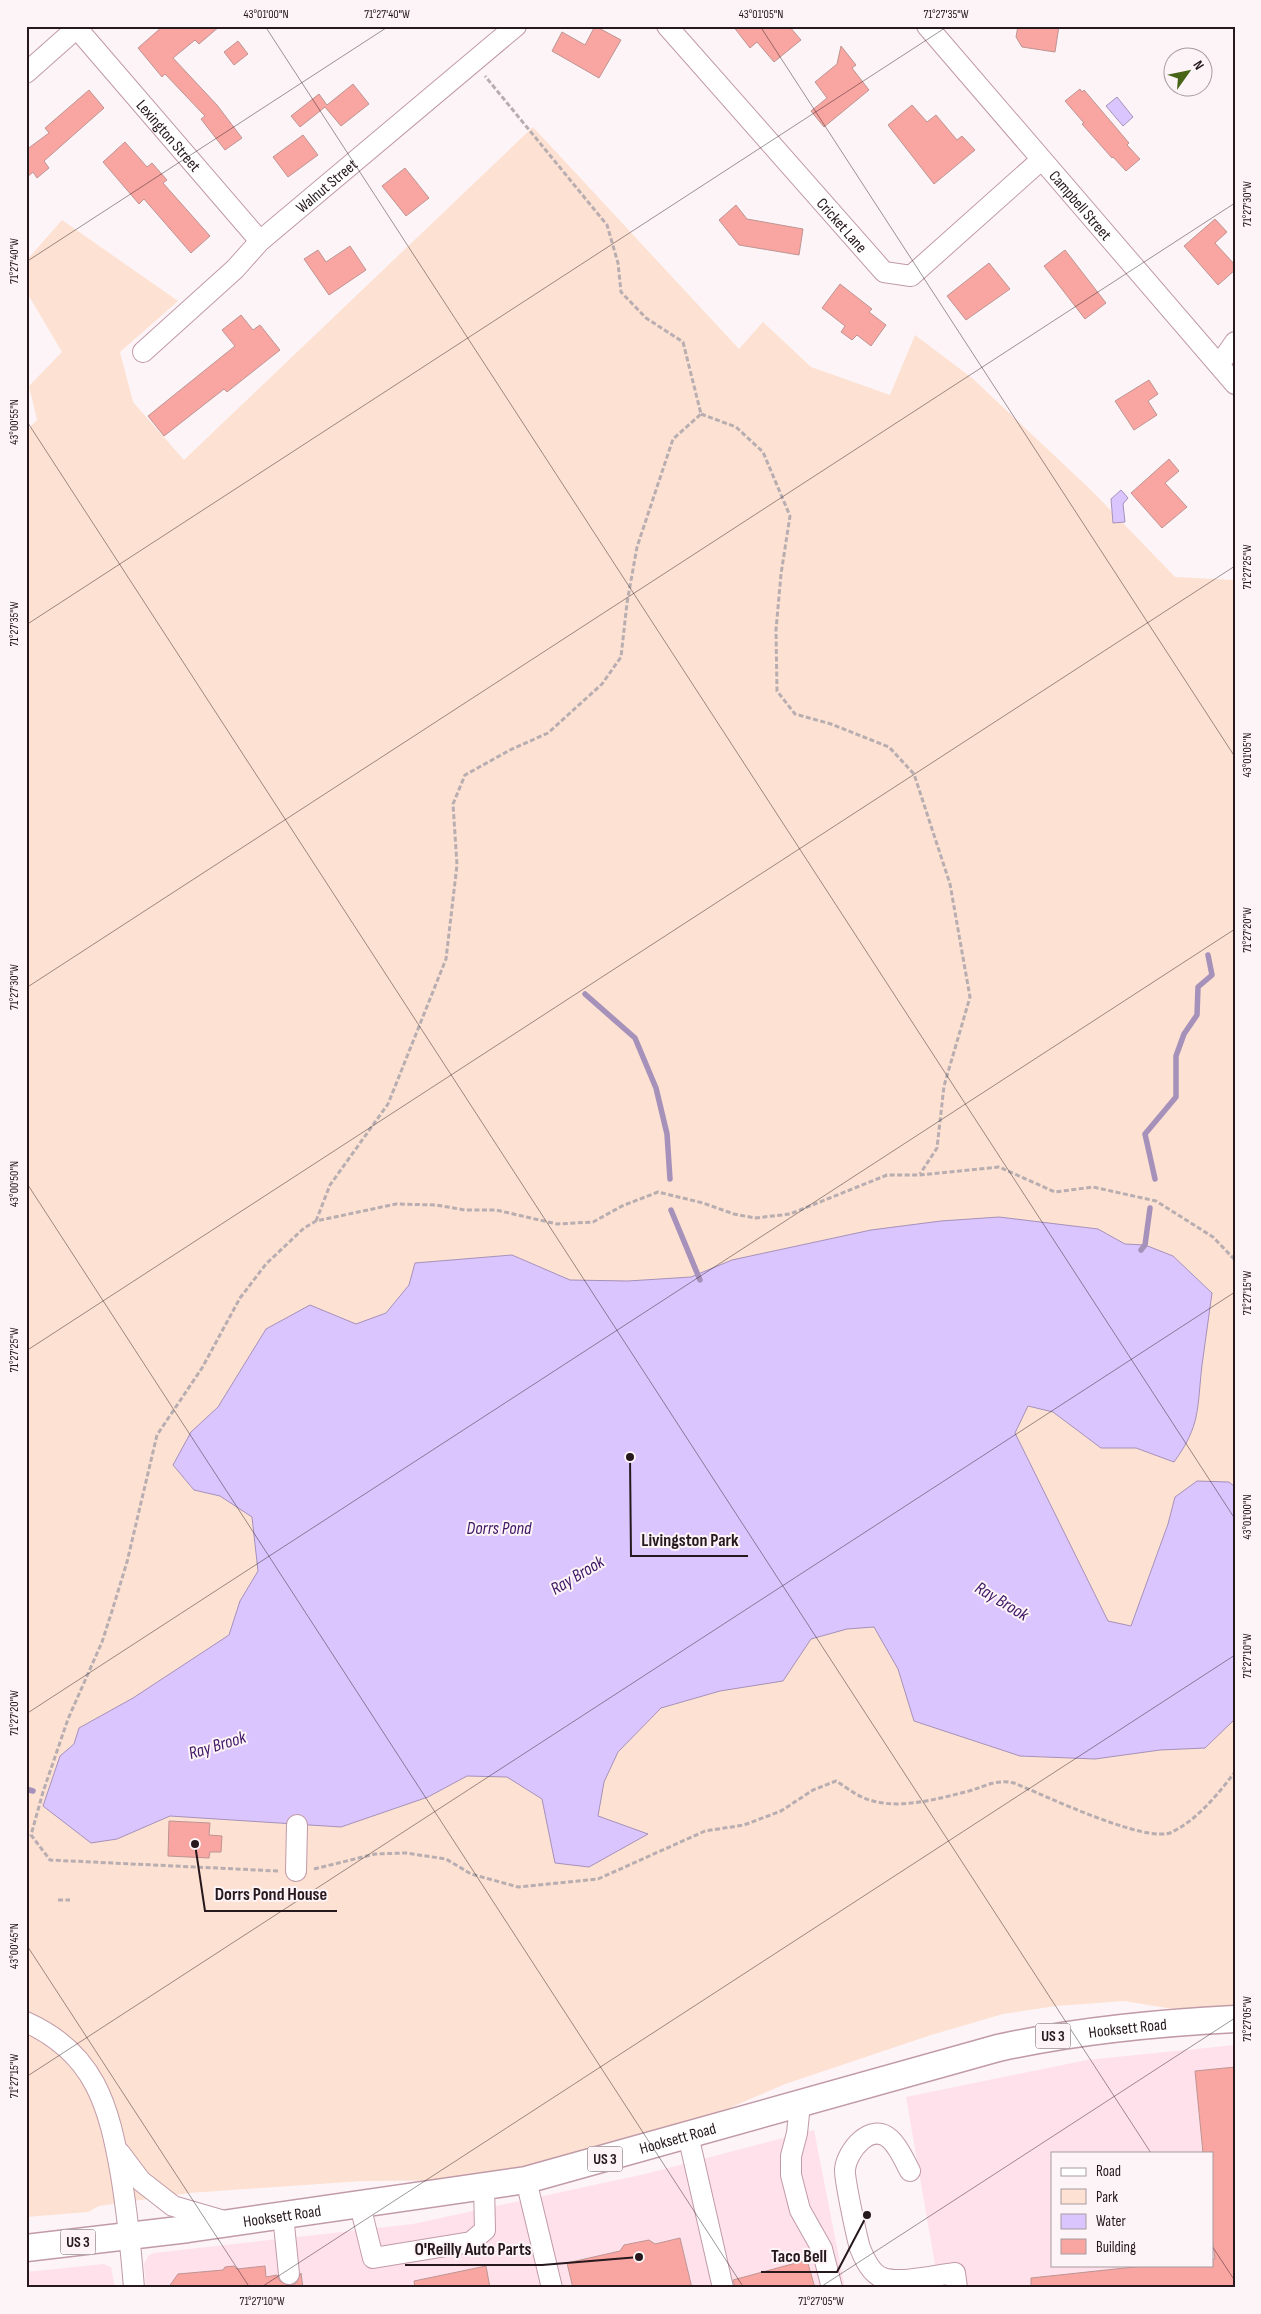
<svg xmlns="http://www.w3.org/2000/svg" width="1261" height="2314" font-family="'Sofia Sans Condensed',sans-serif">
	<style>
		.built { fill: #ffe1eb; fill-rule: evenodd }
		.green { fill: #fde1d2 }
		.water { fill: #dbc5fe; stroke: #a591ba }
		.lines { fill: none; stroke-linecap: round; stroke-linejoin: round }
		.stream { stroke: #a591ba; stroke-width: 5.5 }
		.building { fill: #f9a5a1; stroke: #be9593 }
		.minor-casing { stroke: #c19aa8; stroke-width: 22 }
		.major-casing { stroke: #c19aa8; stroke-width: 29 }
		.path { stroke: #b8aeb1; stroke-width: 3; stroke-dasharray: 5 2.5; stroke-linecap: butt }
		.minor { stroke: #fff; stroke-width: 20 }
		.major { stroke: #fff; stroke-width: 26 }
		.ticks { fill: none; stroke: #26181d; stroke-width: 1; stroke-opacity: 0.45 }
		.labels { text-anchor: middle; stroke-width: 4; stroke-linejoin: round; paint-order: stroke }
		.shield { fill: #fdf4f7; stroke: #665a5e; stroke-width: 1 }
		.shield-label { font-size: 15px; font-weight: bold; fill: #26181d }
		.street-label { font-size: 16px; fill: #26181d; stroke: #fdf4f7 }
		.water-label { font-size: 18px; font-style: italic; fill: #3e1564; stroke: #fdf4f7 }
		.leader { fill: none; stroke: #26181d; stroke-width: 2 }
		.callout-dot { fill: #26181d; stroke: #fdf4f7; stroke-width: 2 }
		.callout-label { font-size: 18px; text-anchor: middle; font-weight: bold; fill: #26181d; stroke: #fdf4f7; stroke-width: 4; stroke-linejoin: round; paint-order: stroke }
		.neatline { fill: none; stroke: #26181d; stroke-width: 2 }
		.ticks-label { font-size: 12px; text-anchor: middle; fill: #26181d }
	</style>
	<rect width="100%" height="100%" fill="#fdf4f7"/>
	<g class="built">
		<path d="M1235,2045V2288H939L906,2097L1087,2060ZM1052,2153H1212V2265H1052Z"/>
		<path d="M814,2130L845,2288H146L144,2264L148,2256L154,2253L413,2224L645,2174Z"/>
		<path d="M104,2264L111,2267L115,2288H26V2272Z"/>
	</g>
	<path class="green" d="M533,127L739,349L763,322L811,367L890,395L915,335L972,378L1092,491L1175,577L1235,580V2019L1124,2001L1056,2006L1003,2014L931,2035L785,2084L628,2152L526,2180L362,2181L189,2193L99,2206L88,2212L26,2217V431L37,420L29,386L62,352L26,291V261L62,220L178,301L120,352L133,402L184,460Z"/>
	<g class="water">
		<path d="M1117,97L1133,117L1123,126L1106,106Z"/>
		<path d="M1121,490L1128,498L1123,504L1125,522L1113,523L1111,499Z"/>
		<path d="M999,1217L1098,1229L1125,1244L1145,1245L1173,1256L1212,1293C1209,1317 1205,1341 1202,1365C1197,1408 1201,1425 1174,1462L1136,1448H1101L1053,1412L1028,1406L1015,1433L1108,1621L1131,1626L1168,1524L1175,1497L1197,1481L1229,1482L1235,1487V1719L1205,1748L1160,1750L1095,1759L1020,1756L914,1721L898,1669L874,1627L847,1629L811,1639L783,1681L720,1691L661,1708L618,1752L604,1782L598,1816L648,1834L589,1867L555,1863L542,1799L507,1777L467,1776L428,1797L341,1827L170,1816L117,1839L91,1843L43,1806L60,1756L74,1744L79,1728L133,1698L229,1635L240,1601L258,1571L252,1517L220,1496L194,1490L173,1465L191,1432L218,1407L266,1329L310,1305L356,1324L386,1313L409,1285L415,1263L512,1255L570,1280L628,1281L691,1277L732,1260L871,1230L941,1221Z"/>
	</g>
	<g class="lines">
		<g class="stream">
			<path d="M585,994L635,1038L656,1088L667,1134L670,1179"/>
			<path d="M1155,1179L1145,1134L1176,1097V1056L1184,1034L1197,1015L1198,987L1212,975L1208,955"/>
			<path d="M671,1210L700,1280"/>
			<path d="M1141,1250L1145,1245L1150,1208"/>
			<path d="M26,1789L33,1791"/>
		</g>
	</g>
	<g class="building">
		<path d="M163,26H220L199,44L195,40L173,58L217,105L242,138L225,150L201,119L205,116L165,74L162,77L138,48Z"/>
		<path d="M595,26L621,40L599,78L552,51L562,32L585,45Z"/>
		<path d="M733,26H789L801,40L774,62L757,42L750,48Z"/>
		<path d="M1018,26H1059L1055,52L1022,47L1016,37Z"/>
		<path d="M238,41L248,54L234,65L224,52Z"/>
		<path d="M841,46L856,65L852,68L869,90L824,127L811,111L827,98L815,82L837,64Z"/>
		<path d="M353,84L369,104L341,126L325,107L300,127L291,116L319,94L327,105Z"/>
		<path d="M1080,89L1082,92L1084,90L1129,143L1127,145L1140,159L1126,171L1113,157L1112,158L1082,124L1084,123L1065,101Z"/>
		<path d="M89,90L104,108L44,161L49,168L37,178L33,172L26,178V150L49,133L45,128Z"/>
		<path d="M912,105L927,122L936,115L957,140L962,136L975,150L934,184L888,125Z"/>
		<path d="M303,135L318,155L288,177L273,157Z"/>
		<path d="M125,142L147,167L152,163L167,180L163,183L210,236L191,253L144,199L139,204L103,162Z"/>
		<path d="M405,168L429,198L406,216L382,186Z"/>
		<path d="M736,205L747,219L803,229L799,255L739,245L719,220Z"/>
		<path d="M1215,219L1227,232L1215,243L1235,265V270L1218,285L1184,246Z"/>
		<path d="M350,246L366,270L329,295L304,259L318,250L326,262Z"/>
		<path d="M1065,250L1106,303L1085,319L1044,266Z"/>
		<path d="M989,263L1010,289L966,320L947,296Z"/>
		<path d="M840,284L872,309L869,312L886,325L871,346L857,335L852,340L841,332L845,326L822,308Z"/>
		<path d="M241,315L253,330L260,325L280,350L227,392L224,389L164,436L148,416L235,346L222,330Z"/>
		<path d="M1149,380L1158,394L1148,401L1157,415L1134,430L1115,401Z"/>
		<path d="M1169,459L1179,471L1165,483L1187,507L1162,528L1131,493Z"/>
		<path d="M169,1821L210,1823L209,1835L222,1836L221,1852H210L209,1858L168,1856Z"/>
		<path d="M1235,2067V2288H1031V2278L1153,2265H1212V2259H1215L1212,2237V2153H1203L1195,2071Z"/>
		<path d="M680,2238L692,2288H573L567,2263L620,2251L624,2245L649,2240L655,2244Z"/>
		<path d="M807,2260L815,2288H735L733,2280Z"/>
		<path d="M234,2266L237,2269L265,2266L266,2277L277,2275L280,2281L290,2286L296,2283L301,2273L303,2288H168L178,2274L223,2270L225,2267Z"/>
		<path d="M486,2266L490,2288H415L414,2281Z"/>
	</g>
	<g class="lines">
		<defs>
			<g id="minor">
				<path id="s1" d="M75,26L260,241"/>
				<path id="s2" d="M667,26L884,272L911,276L1041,160"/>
				<path id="s3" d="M927,26L1235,384"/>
				<path d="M26,73L79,26"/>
				<path id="s4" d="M143,352L235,269L260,241L516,26"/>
				<path d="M1219,365L1235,342"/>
				<path d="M296,1871L297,1825"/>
				<path d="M26,2022C95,2053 109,2106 121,2175C127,2212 131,2250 134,2288"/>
				<path d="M800,2104L797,2133L791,2156V2175L800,2210L822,2249L832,2288"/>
				<path d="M688,2135L723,2288"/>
				<path d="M120,2153L141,2181L173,2206L228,2222"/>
				<path d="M910,2171C904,2160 899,2147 890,2139C871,2121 847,2151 845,2169C844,2178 857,2238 860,2248C864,2258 871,2274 883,2278C901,2284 936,2275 955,2273L957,2288"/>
				<path d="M526,2180L552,2288"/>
				<path d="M360,2205L373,2258L471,2242L485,2230L484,2186"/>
				<path d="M283,2215L289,2274"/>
			</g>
			<g id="major">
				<path id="s5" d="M26,2248L188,2229L526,2180L998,2048C1075,2031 1155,2023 1235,2019"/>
			</g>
		</defs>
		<use href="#minor" class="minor-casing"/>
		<use href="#major" class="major-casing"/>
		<g class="path">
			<path d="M701,414L736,427L763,452L790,516L781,574L776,630L777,691L795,714L831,724L889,747L914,774L950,884L970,997L944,1086L937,1148L920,1174"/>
			<path d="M316,1221L330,1185L388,1104L446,959L457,865L453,804L465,775L510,750L548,733L602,684L621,657L627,603L637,547L673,439L701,414L683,342L646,318L621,292L618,263L607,225L485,76"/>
			<path d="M314,1869L375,1854L406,1853L446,1859L471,1874L518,1887L598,1879L705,1831L744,1825L781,1811L813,1790L836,1781C844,1786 853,1793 862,1797C894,1812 937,1799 969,1791C986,1786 996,1779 1014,1783C1042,1794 1147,1845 1172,1832C1197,1820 1218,1794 1235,1772"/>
			<path d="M278,1871L50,1860L31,1835L43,1792L68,1719L102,1642L112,1611L127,1562L157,1435L202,1368L240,1298L266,1264L304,1228L316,1221L396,1204L436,1205L465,1210H496L557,1224L593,1222L622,1206L658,1192L703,1203L734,1214L755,1218L790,1214L887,1175H920L999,1167L1055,1192L1093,1187L1156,1201L1213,1237L1235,1260"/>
			<path d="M58,1900H70"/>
		</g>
		<use href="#minor" class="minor"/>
		<use href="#major" class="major"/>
	</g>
	<path class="ticks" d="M265,26L1235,1519M760,26L1235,757M26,262L389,26M26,420L1151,2153M26,625L948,26M26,988L1235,203M26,1182L744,2288M26,1351L1235,566M26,1714L1235,929M26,1944L250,2288M26,2077L1235,1292M1212,2246L1235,2281M260,2288L1235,1655M819,2288L1235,2018"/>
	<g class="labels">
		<g class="shield">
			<rect x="1035.5" y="2023.5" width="35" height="25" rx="4"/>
			<rect x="587.5" y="2146.5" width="35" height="25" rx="4"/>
			<rect x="60.5" y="2229.5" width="35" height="25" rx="4"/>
		</g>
		<g class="shield-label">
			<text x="1053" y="2041">US 3</text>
			<text x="605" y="2164">US 3</text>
			<text x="78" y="2247">US 3</text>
		</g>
		<g class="street-label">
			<text dy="6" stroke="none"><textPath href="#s1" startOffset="144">Lexington Street</textPath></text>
			<text dy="6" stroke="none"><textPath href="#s4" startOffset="248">Walnut Street</textPath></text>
			<text dy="6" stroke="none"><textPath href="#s3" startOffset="236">Campbell Street</textPath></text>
			<text dy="6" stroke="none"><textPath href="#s2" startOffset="265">Cricket Lane</textPath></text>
			<text dy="6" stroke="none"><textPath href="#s5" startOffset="1126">Hooksett Road</textPath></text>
			<text dy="6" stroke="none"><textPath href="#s5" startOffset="662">Hooksett Road</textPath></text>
			<text dy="6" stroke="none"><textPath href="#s5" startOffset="258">Hooksett Road</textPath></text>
		</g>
		<g class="water-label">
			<text x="499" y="1534">Dorrs Pond</text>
			<text transform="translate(577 1575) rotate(-31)" y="6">Ray Brook</text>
			<text transform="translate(1002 1601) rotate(31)" y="6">Ray Brook</text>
			<text transform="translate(217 1745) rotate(-17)" y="6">Ray Brook</text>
		</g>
	</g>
	<path class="leader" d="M630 1457L631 1556H748M195 1844L205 1911H337M639 2257L542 2265H405M867 2215L837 2272H761"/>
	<g class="callout-dot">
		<circle cx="630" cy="1457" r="5"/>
		<circle cx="195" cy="1844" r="5"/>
		<circle cx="639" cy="2257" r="5"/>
		<circle cx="867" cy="2215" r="5"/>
	</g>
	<g class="callout-label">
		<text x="690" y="1546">Livingston Park</text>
		<text x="271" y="1900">Dorrs Pond House</text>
		<text x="473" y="2255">O'Reilly Auto Parts</text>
		<text x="799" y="2262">Taco Bell</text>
	</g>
	<rect width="1261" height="2314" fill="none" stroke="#fdf4f7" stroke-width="55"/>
	<rect x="1051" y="2152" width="162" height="115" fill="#fdf4f7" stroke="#a79ca0"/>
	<rect x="1061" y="2168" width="25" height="8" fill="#ffffff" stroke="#a79ca0"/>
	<text x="1096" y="2176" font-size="15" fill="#26181d">Road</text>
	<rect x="1061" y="2189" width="25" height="15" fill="#fde1d2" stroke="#a79ca0"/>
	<text x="1096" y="2202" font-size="15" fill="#26181d">Park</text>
	<rect x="1061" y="2214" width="25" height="15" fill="#dbc5fe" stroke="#a79ca0"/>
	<text x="1096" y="2226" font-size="15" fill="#26181d">Water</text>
	<rect x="1061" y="2239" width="25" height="15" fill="#f9a5a1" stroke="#a79ca0"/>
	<text x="1096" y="2252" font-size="15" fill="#26181d">Building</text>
	<g transform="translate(1188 72) rotate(57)"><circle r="24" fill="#fdf4f7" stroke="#a79ca0"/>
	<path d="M0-4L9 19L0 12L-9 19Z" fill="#476417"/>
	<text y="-8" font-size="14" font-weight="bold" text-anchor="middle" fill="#26181d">N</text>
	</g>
	<rect x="28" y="28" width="1206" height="2258" class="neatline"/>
	<g class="ticks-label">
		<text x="266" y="18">43°01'00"N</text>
		<text x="387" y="18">71°27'40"W</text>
		<text x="761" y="18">43°01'05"N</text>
		<text x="946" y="18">71°27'35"W</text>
		<text transform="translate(1247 204) rotate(-90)" y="4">71°27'30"W</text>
		<text transform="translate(14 261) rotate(-90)" y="4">71°27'40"W</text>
		<text transform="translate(14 422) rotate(-90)" y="4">43°00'55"N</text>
		<text transform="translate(1247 567) rotate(-90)" y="4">71°27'25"W</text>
		<text transform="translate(14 624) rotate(-90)" y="4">71°27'35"W</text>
		<text transform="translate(1247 755) rotate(-90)" y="4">43°01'05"N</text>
		<text transform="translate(1247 930) rotate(-90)" y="4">71°27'20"W</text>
		<text transform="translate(14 987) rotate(-90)" y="4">71°27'30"W</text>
		<text transform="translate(14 1184) rotate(-90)" y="4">43°00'50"N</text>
		<text transform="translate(1247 1293) rotate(-90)" y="4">71°27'15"W</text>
		<text transform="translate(14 1350) rotate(-90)" y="4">71°27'25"W</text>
		<text transform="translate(1247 1517) rotate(-90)" y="4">43°01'00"N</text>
		<text transform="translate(1247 1656) rotate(-90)" y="4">71°27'10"W</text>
		<text transform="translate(14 1713) rotate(-90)" y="4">71°27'20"W</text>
		<text transform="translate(14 1946) rotate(-90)" y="4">43°00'45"N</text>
		<text transform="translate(1247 2019) rotate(-90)" y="4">71°27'05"W</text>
		<text transform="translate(14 2076) rotate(-90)" y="4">71°27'15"W</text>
		<text x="262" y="2305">71°27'10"W</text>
		<text x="821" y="2305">71°27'05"W</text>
	</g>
</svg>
